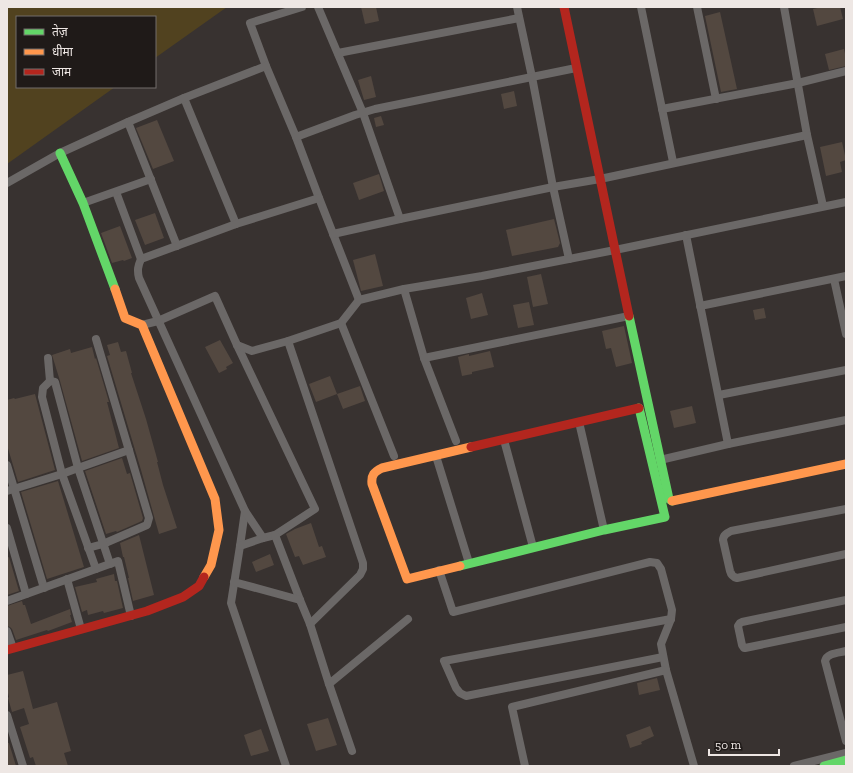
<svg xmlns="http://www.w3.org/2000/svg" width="853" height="773" font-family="'Zilla Slab','Noto Sans Devanagari',serif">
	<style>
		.green { fill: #51421f }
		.building { fill: #534840 }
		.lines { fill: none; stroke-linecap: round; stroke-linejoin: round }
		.street { stroke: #6b6867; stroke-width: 8 }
		.fast { stroke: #63d668; stroke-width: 9 }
		.slow { stroke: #ff974d; stroke-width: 9 }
		.jam { stroke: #b3261e; stroke-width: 9 }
	</style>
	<rect width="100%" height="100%" fill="#383230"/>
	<path class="green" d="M7,7H227L155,58V17H17V87H115L7,164Z"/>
	<g class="building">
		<path d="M361,7H376L379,21L365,24Z"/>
		<path d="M822,7H840L843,19L817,26L813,9Z"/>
		<path d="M720,12L737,89L721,92L705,16Z"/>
		<path d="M844,49L846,58V66L829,70L825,54Z"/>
		<path d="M371,76L376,97L364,100L358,80Z"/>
		<path d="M514,91L517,106L504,109L501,94Z"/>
		<path d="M381,116L384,125L376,127L374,118Z"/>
		<path d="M157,120L174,161L153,169L136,128Z"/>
		<path d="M842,142L846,160L840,162L842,172L826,176L820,147Z"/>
		<path d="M379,174L384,191L359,200L353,183Z"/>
		<path d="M155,213L164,238L145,245L135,220Z"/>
		<path d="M554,219L560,243L558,247L512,256L506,230Z"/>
		<path d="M120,226L132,258L124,261L123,260L112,263L101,233Z"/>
		<path d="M375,254L383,286L361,291L353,260Z"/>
		<path d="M541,274L548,304L533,307L527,277Z"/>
		<path d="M482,293L488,315L471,319L466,298Z"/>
		<path d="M529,302L534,325L518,328L513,305Z"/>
		<path d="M764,308L766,318L755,320L753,310Z"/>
		<path d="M624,326L632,363L616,367L611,348L606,349L602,331Z"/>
		<path d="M220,340L233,363L226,367L227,369L219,373L205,347Z"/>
		<path d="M118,342L121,352L126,351L132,373H131L146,419L158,462H157L163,485L177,528L159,534L141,470L107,356L110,355L107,345Z"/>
		<path d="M92,347L95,359L96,358L109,402H107L119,448L82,461L60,381L52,355L70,349L71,353Z"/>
		<path d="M490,351L494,367L472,372V374L462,376L458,357L469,354V356Z"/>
		<path d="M330,376L337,394L316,402L309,384Z"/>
		<path d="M360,386L365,401L343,409L337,394Z"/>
		<path d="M35,394L55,470L18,482L7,445V400L14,398L15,399Z"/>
		<path d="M692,406L696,423L674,428L670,411Z"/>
		<path d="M122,458L127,474L130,473L143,518L142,521L117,532L116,531L106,534L85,471Z"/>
		<path d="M58,481L84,567L47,579L21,492Z"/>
		<path d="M311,523L319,547L322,546L326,557L303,565L299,556L295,557L286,534L295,529Z"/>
		<path d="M139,535L154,595L133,601L128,578H129L124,557H123L120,543Z"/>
		<path d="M270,554L274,565L256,572L252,562Z"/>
		<path d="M9,557L19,591L7,595V558Z"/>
		<path d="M114,574L115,581H117L123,608L104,613L103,611L88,615L87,610L82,612L75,587L97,582L96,579Z"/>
		<path d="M22,601L23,605H25L31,624L70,609L71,615H70L72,622L48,631L47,630L16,640L12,629L10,627L7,626V606Z"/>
		<path d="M23,671L33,709L57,702L71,751L64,753L68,766H36L33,757L30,758L20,727L29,724L24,708L12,712L8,698L9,697L7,689V675Z"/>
		<path d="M657,678L660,690L639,695L637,683Z"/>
		<path d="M328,718L337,745L316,751L307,724Z"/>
		<path d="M650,726L654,736L641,742L642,744L630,748L626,735Z"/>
		<path d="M261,729L269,751L251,756L244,735Z"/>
		<path d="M7,743H9L16,766H7Z"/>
	</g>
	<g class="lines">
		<g class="street">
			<path d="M302,7L250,23L266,66L296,137L319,198L359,300"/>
			<path d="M318,7L363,113L400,219"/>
			<path d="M517,7L532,77L553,187L569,259"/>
			<path d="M641,7L673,162"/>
			<path d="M697,7L716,99"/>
			<path d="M784,7L807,135L823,206"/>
			<path d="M338,53L519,18"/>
			<path d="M184,98L236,224"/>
			<path d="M662,109L798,83L846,71"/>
			<path d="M128,122L177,246"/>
			<path d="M296,137L355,115L375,109L576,68"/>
			<path d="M7,183L60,153L128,122L184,98L266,66"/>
			<path d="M116,192L141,259L236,224L319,198"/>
			<path d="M83,203L151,179"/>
			<path d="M333,234L400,219L553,187L600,179L807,135"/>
			<path d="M686,235L728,444"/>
			<path d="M141,259C138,266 137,270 139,278L245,511L240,546L231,603L286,766"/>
			<path d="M834,279L846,334"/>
			<path d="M404,289L424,358L456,441"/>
			<path d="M700,306L846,276"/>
			<path d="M341,323L394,456"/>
			<path d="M142,325L158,321L215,296L237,345L315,509L275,535L263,538L240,546"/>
			<path d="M288,341L363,563V569L360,575L310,624"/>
			<path d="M237,345L252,351L288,341L341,323L359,300L404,289L482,276L615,250L846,202"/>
			<path d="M48,358L50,381"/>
			<path d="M424,358L629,316"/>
			<path d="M719,395L846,370"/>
			<path d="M579,422L604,530"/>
			<path d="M504,440L533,547"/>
			<path d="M436,456L469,563"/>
			<path d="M660,460L728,444L846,420"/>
			<path d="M7,465L44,588"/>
			<path d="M7,491L62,474L78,468L129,450"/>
			<path d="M846,509L731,531C727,533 723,535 723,540L730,571C731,575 733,577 737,578L846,554"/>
			<path d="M245,511L263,538"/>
			<path d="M7,528L26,594"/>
			<path d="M275,535L300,600L310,624L329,684L352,751"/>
			<path d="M88,548L103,544L147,525L149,518L96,339"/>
			<path d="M96,569L62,474L42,397L43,388L50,381L55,382L78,468L110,564"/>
			<path d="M439,570L453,612L650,562L657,563L661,569L672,610L671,619L661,644L666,670"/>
			<path d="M67,579L81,629"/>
			<path d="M234,582L300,600"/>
			<path d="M846,600L742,622L740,623L738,626L742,645L744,648H745L846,627"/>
			<path d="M7,601L118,561L131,616"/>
			<path d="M7,631L13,648"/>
			<path d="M846,651C838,653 827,653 825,661L846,741"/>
			<path d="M663,657L466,696L460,693L456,688L444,661L671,619"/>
			<path d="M329,684L408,619"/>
			<path d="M7,715L23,766"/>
			<path d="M525,766L512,707L666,670L694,766"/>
			<path d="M794,766L846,753"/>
		</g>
		<g class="fast">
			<path d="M60,153L83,203L115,289"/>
			<path d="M629,316L669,499L672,501"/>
			<path d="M460,566L604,530L665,517L639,408"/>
			<path d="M824,766L846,760"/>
		</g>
		<g class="slow">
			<path d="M115,289L125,318L142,325L215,499L219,530L211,565L204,577"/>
			<path d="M672,501L846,464"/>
			<path d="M460,566L407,579L372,484C371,475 374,472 382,468L471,447"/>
		</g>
		<g class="jam">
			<path d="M564,7L629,316"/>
			<path d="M471,447L639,408"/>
			<path d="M7,650L147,611L183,597L199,586L204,577"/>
		</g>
	</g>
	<rect width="853" height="773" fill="none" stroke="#eee7e4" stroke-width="16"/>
	<rect x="16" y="16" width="140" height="72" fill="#1f1a18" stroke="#726c6a"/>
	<rect x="24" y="29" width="20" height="6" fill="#63d668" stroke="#726c6a"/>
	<text x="52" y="36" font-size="12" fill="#eee7e4">तेज़</text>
	<rect x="24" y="49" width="20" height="6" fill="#ff974d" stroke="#726c6a"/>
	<text x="52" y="56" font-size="12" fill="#eee7e4">धीमा</text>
	<rect x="24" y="69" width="20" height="6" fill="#b3261e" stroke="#726c6a"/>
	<text x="52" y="76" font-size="12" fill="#eee7e4">जाम</text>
	<path d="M709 749v6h70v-6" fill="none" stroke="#eee7e4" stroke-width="2"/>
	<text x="715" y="749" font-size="12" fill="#eee7e4" stroke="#1f1a18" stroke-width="3" paint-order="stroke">50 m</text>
</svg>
